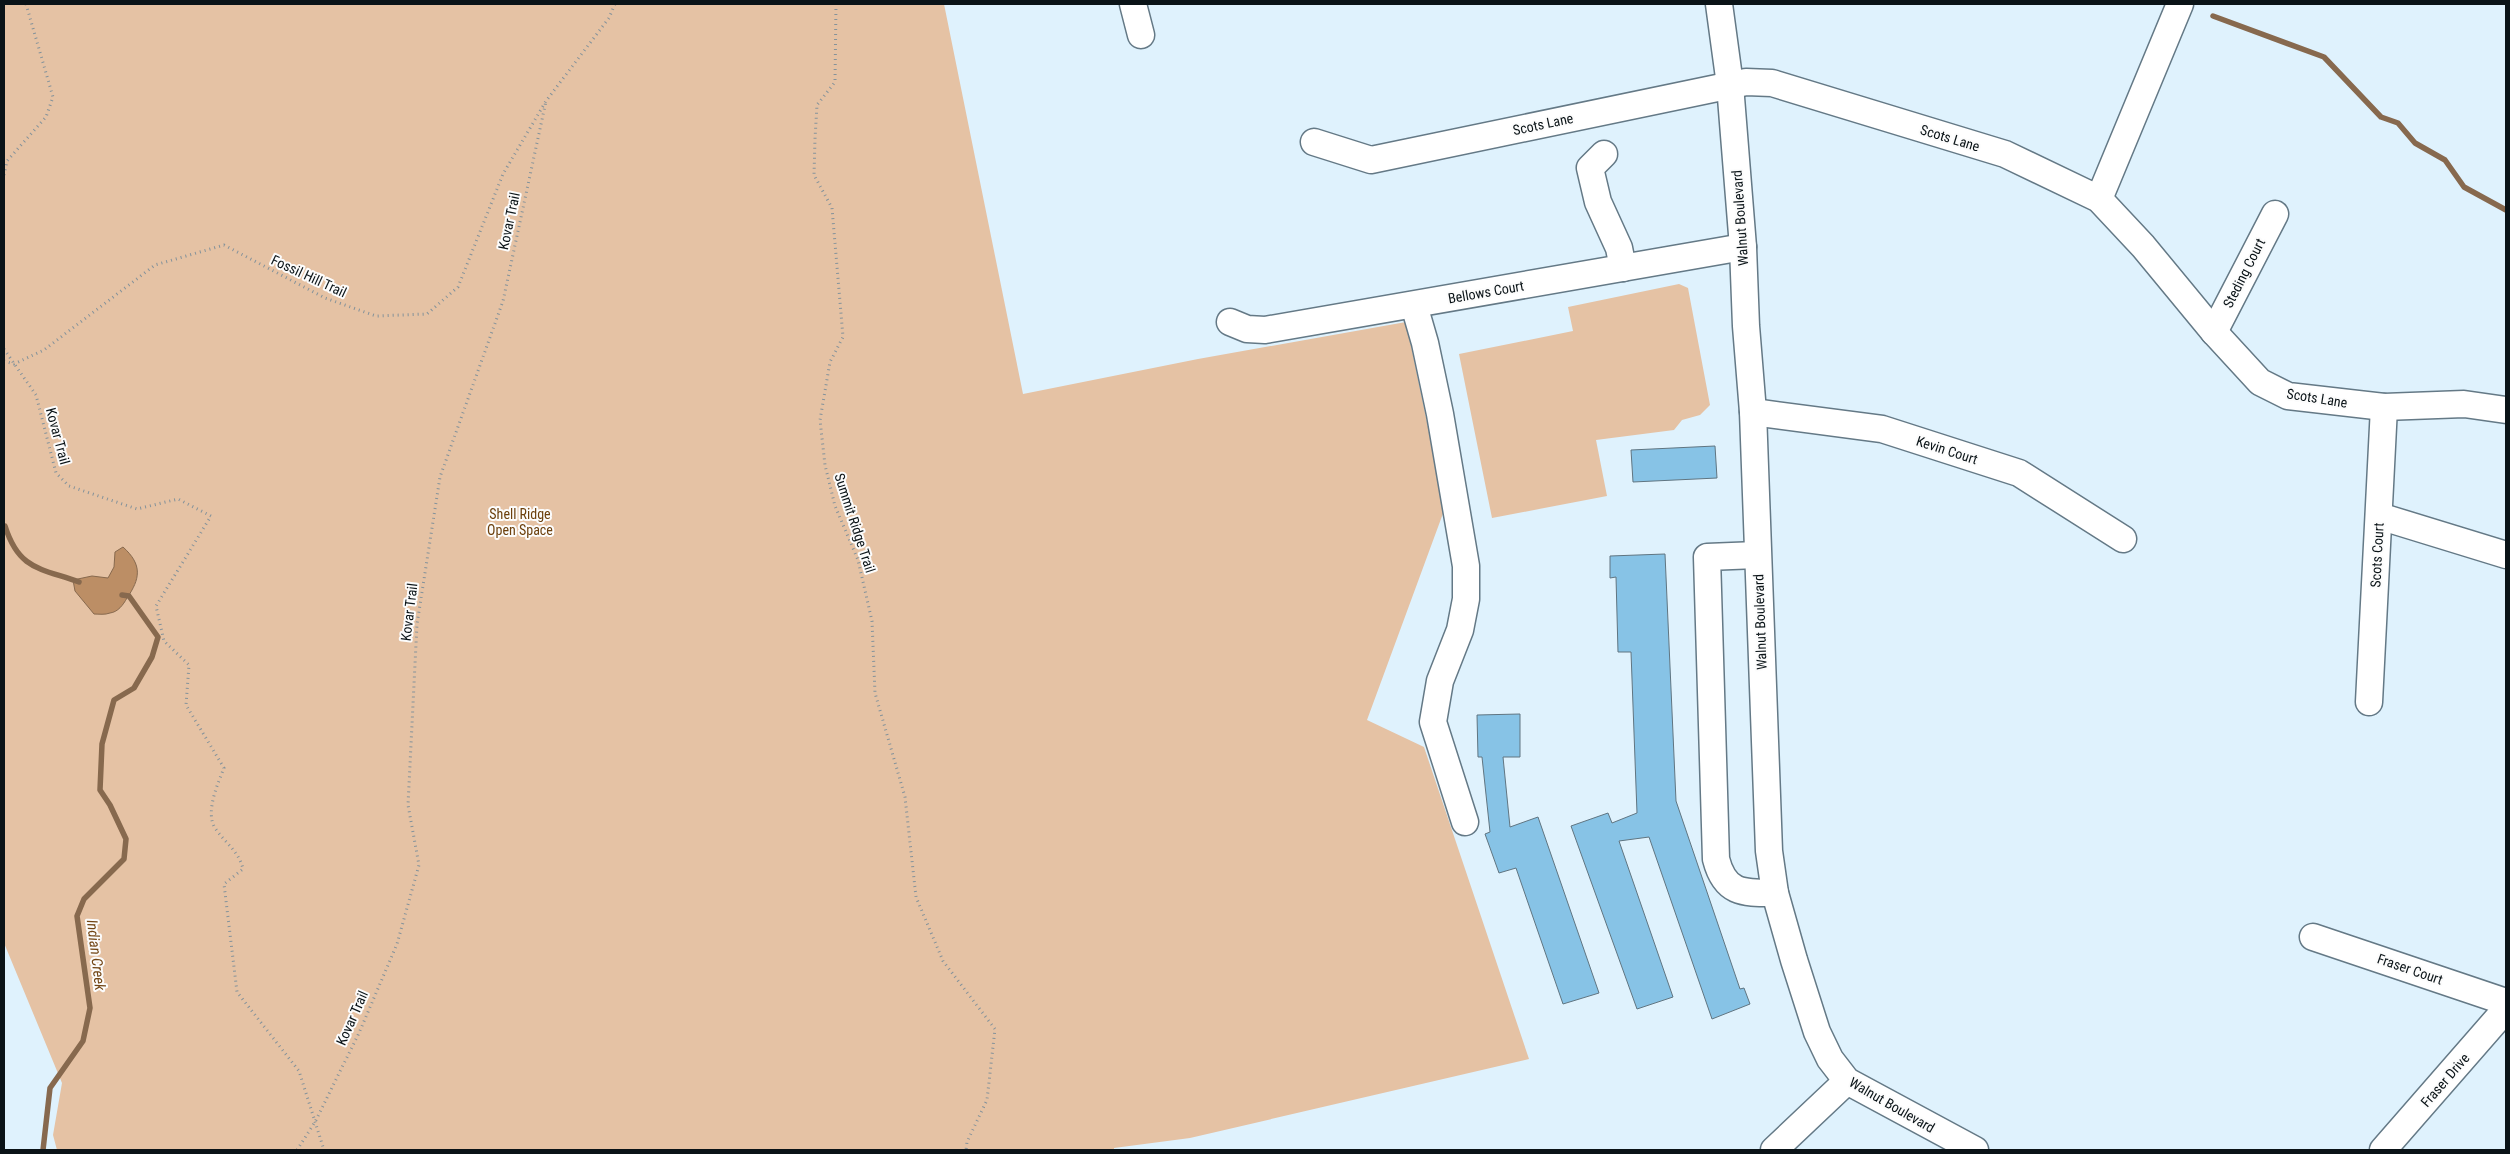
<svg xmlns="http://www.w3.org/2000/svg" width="2510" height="1154" font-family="'Roboto Condensed',sans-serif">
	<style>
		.green { fill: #e5c2a4 }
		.water { fill: #bc8e65; stroke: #87694e }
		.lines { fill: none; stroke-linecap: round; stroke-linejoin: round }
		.stream { stroke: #87694e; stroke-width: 5.5 }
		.building { fill: #87c3e6; stroke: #607581 }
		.minor-casing { stroke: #647986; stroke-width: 29 }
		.path { stroke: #84929a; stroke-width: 3; stroke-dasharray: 1 4; stroke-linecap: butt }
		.minor { stroke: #fff; stroke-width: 26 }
		.labels { text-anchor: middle; stroke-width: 4; stroke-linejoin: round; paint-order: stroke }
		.street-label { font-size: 14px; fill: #0a1317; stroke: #fcfcfc }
		.park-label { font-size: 14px; fill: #6c400d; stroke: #fcfcfc }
		.water-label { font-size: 15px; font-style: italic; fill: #714413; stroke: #fcfcfc }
	</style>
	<rect width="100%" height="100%" fill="#dff2fd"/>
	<g class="green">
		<path d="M4,4H944L1023,394L1198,359L1406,322L1445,508L1367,720L1424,747L1529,1059L1190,1138L1114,1148V1150H57L53,1135L62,1083L4,943Z"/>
		<path d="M1679,284L1688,288L1710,405L1700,415L1682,420L1674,430L1596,440L1607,496L1492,518L1459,354L1573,331L1568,307Z"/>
	</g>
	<path class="water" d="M123,547C143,565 140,579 127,598C123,605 118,612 110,613C105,615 99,614 94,614L75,591L73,580L92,576L108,578L114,567L115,552Z"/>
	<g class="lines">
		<g class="stream">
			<path d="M2213,16L2324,57L2381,117L2398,123L2415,143L2445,160L2464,187L2506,210"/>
			<path d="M5,526C19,570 40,568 79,582"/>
			<path d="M43,1150L50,1088L83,1041L90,1008L77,916L84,899L124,859L126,839L110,805L100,790L102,744L114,700L134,688L152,657L158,637L129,596L122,595"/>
		</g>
	</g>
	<g class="building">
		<path d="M1715,446L1717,478L1633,482L1631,450Z"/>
		<path d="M1665,554L1676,801L1740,989L1744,988L1750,1004L1712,1019L1649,837L1619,841L1673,997L1637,1009L1571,826L1608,813L1612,823L1637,813L1631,652H1618L1616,577L1610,578V556Z"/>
		<path d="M1520,714V757H1503L1510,827L1538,817L1599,993L1563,1004L1516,868L1499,873L1485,834L1490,832L1482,757H1478L1477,715Z"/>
	</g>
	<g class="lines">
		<defs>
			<g id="minor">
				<path d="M1133,4L1141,35"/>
				<path d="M1719,4L1730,85L1743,247L1746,326L1753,412L1769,851L1775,893L1794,960L1817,1032L1830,1059L1847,1081L1975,1150"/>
				<path d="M1314,142L1371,160L1746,82L1772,83L2005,154L2099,199L2143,246L2214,332L2260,382L2288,396L2384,407L2464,404L2506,410"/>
				<path d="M1604,154L1590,168L1598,202L1619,248L1623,268"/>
				<path d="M2099,199L2180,4"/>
				<path d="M1414,305L1425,343L1440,414L1466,566V599L1460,630L1440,681L1433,722L1465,822"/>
				<path d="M1230,322L1247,329L1265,330L1743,247"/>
				<path d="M2214,332L2275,214"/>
				<path d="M1753,412L1882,429L2019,473L2123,539"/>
				<path d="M2379,516L2506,555"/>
				<path d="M1757,555L1707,557L1716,859C1725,894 1743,893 1775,893"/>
				<path d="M2369,702L2384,407"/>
				<path d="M2313,937L2506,1002"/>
				<path d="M1774,1150L1847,1081"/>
				<path d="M2383,1150L2506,1009"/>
			</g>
		</defs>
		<use href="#minor" class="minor-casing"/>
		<g class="path">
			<path d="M836,4L835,82L817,105L815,139L814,175L832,208L843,337L830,362L820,420L825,465L835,506L858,560L872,621L875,693L905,797L916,897L943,961L995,1029L987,1100L967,1142L966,1150"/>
			<path d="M4,175L7,161L46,117L53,97L26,4"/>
			<path d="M4,349L36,395L56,473L69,486L137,509L178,499L211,516L156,606L164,641L189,665L186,705L224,768C218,783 205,812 215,828C225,843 239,851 243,869L224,884L237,992L299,1071L324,1150"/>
			<path d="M4,361L14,364L44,350L155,265L224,245L325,298L376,316L427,314L458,287L503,174L546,101L609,18L615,4"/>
			<path d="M297,1150L315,1122L359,1033L397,944L419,865L408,805L417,624L440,477L503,301L546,101"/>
		</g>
		<use href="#minor" class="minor"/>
	</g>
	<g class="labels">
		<g class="street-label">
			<text transform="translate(1543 124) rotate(-12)" y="5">Scots Lane</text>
			<text transform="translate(1950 138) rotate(17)" y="5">Scots Lane</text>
			<text transform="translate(1740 218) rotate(-94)" y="5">Walnut Boulevard</text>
			<text transform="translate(509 221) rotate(-78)" y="5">Kovar Trail</text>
			<text transform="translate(2244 273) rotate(-63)" y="5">Steding Court</text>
			<text transform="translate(309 276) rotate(25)" y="5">Fossil Hill Trail</text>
			<text transform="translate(1486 292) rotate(-10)" y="5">Bellows Court</text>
			<text transform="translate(2317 398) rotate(9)" y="5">Scots Lane</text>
			<text transform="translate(58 436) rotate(75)" y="5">Kovar Trail</text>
			<text transform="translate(1947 450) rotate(18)" y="5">Kevin Court</text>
			<text transform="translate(855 523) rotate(72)" y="5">Summit Ridge Trail</text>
			<text transform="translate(2377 555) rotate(-87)" y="5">Scots Court</text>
			<text transform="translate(409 612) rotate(-83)" y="5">Kovar Trail</text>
			<text transform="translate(1760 622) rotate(-92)" y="5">Walnut Boulevard</text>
			<text transform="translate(2410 969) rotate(19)" y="5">Fraser Court</text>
			<text transform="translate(352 1018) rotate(-66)" y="5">Kovar Trail</text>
			<text transform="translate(2445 1080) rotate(-49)" y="5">Fraser Drive</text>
			<text transform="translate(1892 1105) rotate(30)" y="5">Walnut Boulevard</text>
		</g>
		<g class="park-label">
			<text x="520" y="519">Shell Ridge<tspan x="520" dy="16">Open Space</tspan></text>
		</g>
		<g class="water-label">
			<text transform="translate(96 955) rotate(83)" y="5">Indian Creek</text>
		</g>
	</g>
	<rect width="2510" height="1154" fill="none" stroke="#0a1317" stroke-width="10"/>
</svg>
